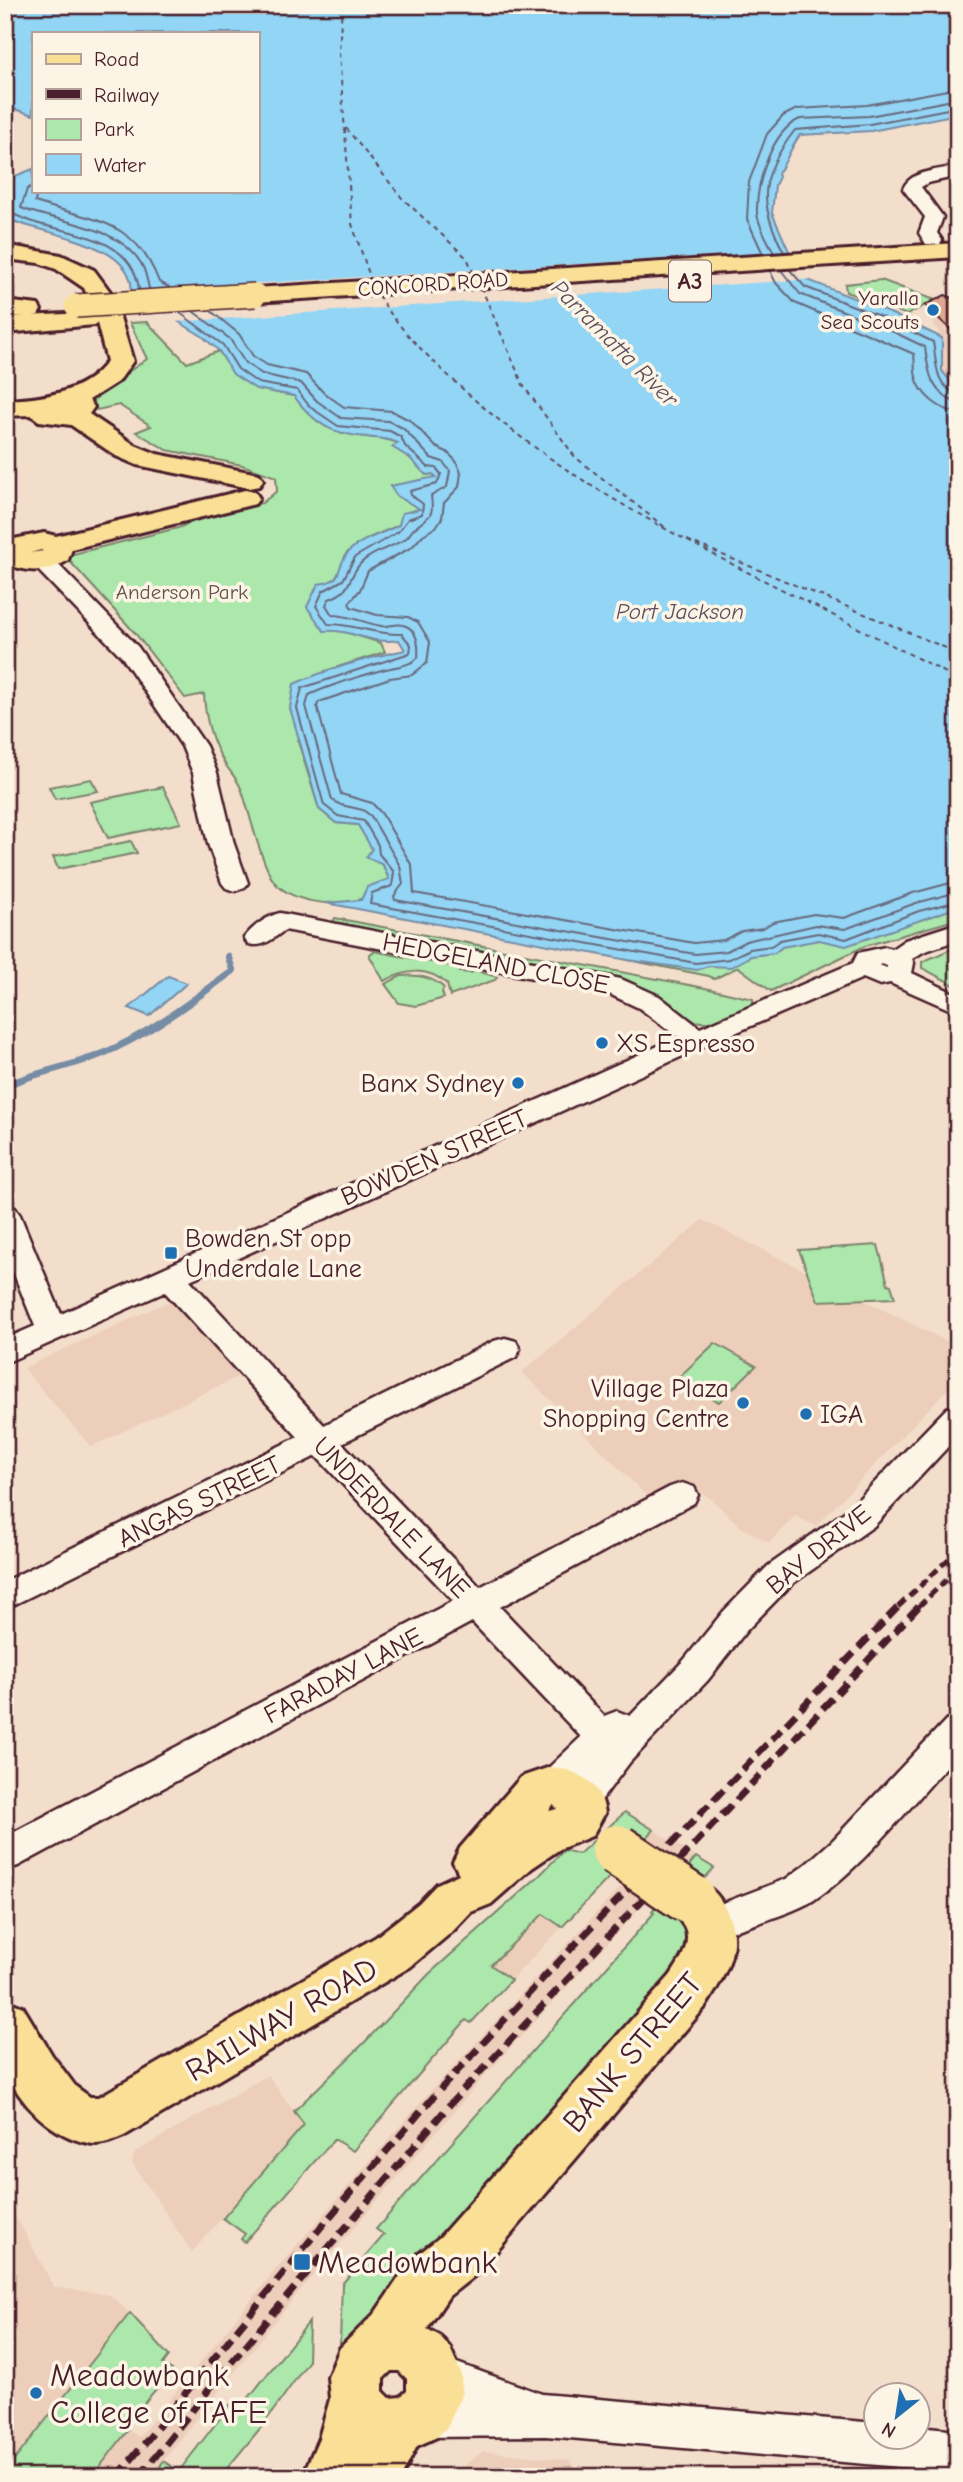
<svg xmlns="http://www.w3.org/2000/svg" width="963" height="2482" font-family="'Comic Neue',sans-serif">
	<style>
		.built { fill: #eccebb }
		.green { fill: #ace7ac; stroke: #7b836c; stroke-width: 2 }
		.water { fill: #93d5f5; stroke: #768ca4; stroke-width: 2 }
		.pier { fill: #f3decc }
		.lines { fill: none; stroke-linecap: round; stroke-linejoin: round }
		.shore { stroke: #67687c; stroke-width: 2 }
		.stream { stroke: #768ca4; stroke-width: 7 }
		.ferry { stroke: #5c4c5e; stroke-width: 2; stroke-dasharray: 5 4.5; stroke-linecap: butt }
		.building { fill: #dda892; stroke: #4a1f2b; stroke-width: 2 }
		.minor-casing { stroke: #4a1f2b; stroke-width: 5 }
		.major-casing { stroke: #4a1f2b; stroke-width: 6 }
		.highway-casing { stroke: #4a1f2b; stroke-width: 6 }
		.minor { fill: #fcf5e5; fill-rule: evenodd }
		.major { fill: #fadf96; fill-rule: evenodd }
		.highway { fill: #fadf96; fill-rule: evenodd }
		.rail-far1 { stroke: #4a1f2b; stroke-width: 5; stroke-dasharray: 10 5; stroke-linecap: butt }
		.rail { stroke: #4a1f2b; stroke-width: 7; stroke-dasharray: 14 7; stroke-linecap: butt }
		.major-bridge-casing { stroke: #4a1f2b; stroke-width: 55; stroke-linecap: butt }
		.highway-bridge-casing { stroke: #4a1f2b; stroke-width: 26; stroke-linecap: butt }
		.major-bridge { stroke: #fadf96; stroke-width: 50 }
		.highway-bridge { stroke: #fadf96; stroke-width: 23 }
		.poi-dot { fill: #1f6fb2; stroke: #fcf5e5; stroke-width: 2.5 }
		.labels { text-anchor: middle; stroke-width: 7; stroke-linejoin: round; paint-order: stroke }
		.far-street-label { font-size: 21px; fill: #4a1f2b; stroke: #fcf5e5 }
		.far-poi-label { font-size: 21px; fill: #4a1f2b; stroke: #fcf5e5; text-anchor: end }
		.far-park-label { font-size: 21px; fill: #62514b; stroke: #fcf5e5 }
		.far-water-label { font-size: 23px; font-style: italic; fill: #5c4c5e; stroke: #fcf5e5 }
		.shield { fill: #fcf5e5; stroke: #7f5f63; stroke-width: 2 }
		.shield-label { font-size: 24px; font-weight: bold; fill: #4a1f2b }
		.street-label { font-size: 26px; fill: #4a1f2b; stroke: #fcf5e5 }
		.poi-label { font-size: 26px; fill: #4a1f2b; stroke: #fcf5e5; text-anchor: start }
		.near-street-label { font-size: 32px; fill: #4a1f2b; stroke: #fcf5e5 }
		.near-poi-label { font-size: 32px; fill: #4a1f2b; stroke: #fcf5e5; text-anchor: start }
	</style>
	<rect width="100%" height="100%" fill="#f3decc"/>
	<filter id="ink" filterUnits="userSpaceOnUse"><feTurbulence type="fractalNoise" baseFrequency=".0143" numOctaves="2"/><feDisplacementMap in="SourceGraphic" scale="14" xChannelSelector="R" yChannelSelector="G"/><feConvolveMatrix kernelMatrix="1 2 1 2 8 2 1 2 1" color-interpolation-filters="sRGB"/></filter>
	<g filter="url(#ink)">
		<g class="built">
			<path d="M958,310V389L942,371V338L933,323Z"/>
			<path d="M703,1220L958,1347V1378L816,1526L795,1516L769,1543L741,1527L710,1498L687,1484L648,1497L522,1372Z"/>
			<path d="M176,1298L244,1374L91,1447L23,1368Z"/>
			<path d="M654,1830L696,1857L662,1900L653,1894L488,2072L303,2287L163,2461L155,2477H92L128,2430L139,2437L277,2268L428,2094L625,1882L613,1873Z"/>
			<path d="M543,1913L562,1927L511,1980L491,1965Z"/>
			<path d="M268,2075L304,2125L192,2252L132,2163L134,2153Z"/>
			<path d="M5,2205L14,2213L54,2287L110,2295L130,2313L5,2472Z"/>
			<path d="M483,2451L569,2460L582,2477H450Z"/>
		</g>
		<g class="green">
			<path d="M881,280L935,300L907,315L846,292L845,284Z"/>
			<path d="M147,322L187,363L219,351C240,386 255,389 294,396C315,425 332,434 368,437C381,439 387,438 399,444L393,447L410,458L426,475L433,474L436,478L391,486L397,496L421,509L399,525L369,538L346,554L338,576L332,582L339,630L381,643L385,652L325,671L298,741L319,809L336,823L358,825L383,865L389,880C381,886 372,894 363,898C339,910 284,902 271,877C257,850 252,820 242,791C239,781 231,773 225,764C212,743 205,718 204,694L185,698L135,633L65,556L178,528L228,507L262,503L277,491L276,477L242,465L167,450L136,432L151,426L119,405L97,410L89,399L147,359L130,323Z"/>
			<path d="M91,779L98,791L55,799L49,787Z"/>
			<path d="M163,787L181,823L108,838L90,802Z"/>
			<path d="M131,841L137,853L58,869L53,857Z"/>
			<path d="M958,898V919L865,946L771,991L738,967L714,979L709,976L628,960L660,949Z"/>
			<path d="M335,918L705,988L753,999V1004L711,1022H701L689,1020L660,998L622,979L333,922Z"/>
			<path d="M958,946V987L922,968V962Z"/>
			<path d="M374,951L462,968L460,972L471,973L474,970L497,977L495,980L450,996L447,984C426,966 406,970 384,981L369,955Z"/>
			<path d="M401,976C416,974 433,977 444,988L442,992L444,998L416,1006L399,1003L385,984Z"/>
			<path d="M878,1245L888,1284L891,1285L895,1298L818,1301L799,1250Z"/>
			<path d="M715,1343L756,1366L719,1402L677,1379Z"/>
			<path d="M625,1812L654,1830L562,1927L543,1914L491,1965L511,1980L471,2023L466,2020L353,2151L334,2139L245,2242L241,2239L245,2234L223,2218L304,2125L294,2111L363,2044L429,1974L540,1875L564,1850L579,1854Z"/>
			<path d="M696,1857L714,1868L673,1913C702,1932 680,1967 669,1991L339,2372L342,2284L384,2235L376,2229L654,1913L652,1911Z"/>
			<path d="M130,2313L169,2356L163,2364L172,2370L125,2426L128,2430L92,2477H5V2472Z"/>
			<path d="M309,2322L308,2362L263,2425L220,2477H155L163,2461L179,2471L234,2400L243,2405Z"/>
		</g>
		<g class="water">
			<path d="M5,5H958V114L871,131L800,135C791,146 785,166 778,173L779,177L775,185L772,213L796,267L808,280L886,311L942,338V371L958,390V907L846,946L819,940L782,947L775,953L751,956L731,967L708,966L697,970L628,960L326,903L361,900L367,887L389,879L383,865L366,857L372,849L358,825L336,823L319,809L290,708L294,684C330,668 367,658 405,650L399,640C369,645 353,629 324,631L307,607L318,584C345,580 334,573 346,555C356,540 383,534 399,525L402,513L420,509L397,496L390,486L436,477L433,474L426,475L410,458L392,447L398,443C387,438 379,439 367,437C332,434 315,425 294,396L256,389L233,374L219,351L202,336L131,293C138,242 39,234 5,218V203L15,176L33,169V191H257V33H33V115L5,106Z"/>
			<path d="M168,976L187,983L149,1016L129,1008Z"/>
		</g>
		<g class="pier">
			<path d="M794,251L800,266L128,293V291Z"/>
			<path d="M803,269L813,279L173,322L149,311Z"/>
		</g>
		<g class="lines">
			<g class="shore">
				<path d="M33,186L27,189L21,208C59,223 122,225 143,267C146,273 147,281 149,288"/>
				<path d="M48,191L36,196L35,202C92,221 135,218 159,282L169,287"/>
				<path d="M5,212C16,214 25,220 36,223C76,235 132,238 139,289"/>
				<path d="M784,252C757,203 760,175 795,130L870,124L958,107"/>
				<path d="M774,253C769,242 758,226 757,213C756,184 771,131 800,119L869,116L958,99"/>
				<path d="M763,254L747,219L749,182L767,134L783,116L797,109L867,105L958,88"/>
				<path d="M781,270L800,294L881,326L925,347C928,372 931,394 958,403"/>
				<path d="M790,270L805,287L884,318L933,342C937,363 934,386 958,394"/>
				<path d="M770,271L776,283L795,303L914,354C915,362 914,370 916,377C921,396 940,410 958,413"/>
				<path d="M211,311L239,334L253,356L267,365L306,374L324,393L344,407L392,411L411,421L436,447L447,452L456,461L461,473L459,487L444,503L442,518L436,527L423,535L412,547L368,571L360,590L349,603L351,607L377,615L408,617L418,622L430,642L427,663L412,675L390,678L319,702L317,706L341,794L372,803L382,814L412,866L414,893L694,943L724,940L742,931L763,928L773,922L814,914L844,918L913,893L958,881"/>
				<path d="M194,312L230,339L245,363L262,374L301,383L317,401L341,418L388,421L403,428L431,458L443,462L450,471L447,487L431,496C434,517 430,515 416,527C411,530 410,536 405,539C391,548 373,551 361,563C346,579 354,590 329,599L326,605L332,615C349,615 364,623 381,626C388,627 397,623 403,625C418,629 419,646 418,658C407,667 396,666 382,670C357,677 333,684 309,695L306,706L332,800L341,805L363,810L371,816L400,866L403,884L394,896L395,900L695,954L727,951L746,941L816,925L845,929L916,903L958,892"/>
				<path d="M180,313L223,345L238,369L258,383L297,390L310,407L338,426L390,431L401,437L405,446L428,467L436,468L441,474L437,484L410,491L411,495L423,504L422,514L408,519L398,532L355,557L343,580L323,591L316,606L328,624C354,624 375,635 402,634L411,645L410,653L302,688L297,708L324,805L338,816L364,821L378,845L379,854L394,872L392,886L372,893L370,904L696,963L729,959L750,949L771,946L780,940L818,933L846,939L919,911L958,901"/>
			</g>
			<path class="stream" d="M5,1086C36,1072 70,1067 102,1054C150,1034 191,1001 233,971L228,956"/>
			<g class="ferry">
				<path d="M342,5L339,53L352,224L371,280"/>
				<path d="M346,128L402,198L467,258L475,276"/>
				<path d="M481,287L523,385L575,457L667,529"/>
				<path d="M378,295C402,334 434,362 467,393C556,472 653,524 759,578C825,611 892,645 958,679"/>
				<path d="M687,540L958,653"/>
			</g>
		</g>
		<path class="building" d="M945,295L958,300V337L925,305Z"/>
		<g class="lines">
			<defs>
				<g id="minor">
					<path d="M958,166V176L928,183L921,187L943,217L937,233L942,240L940,244H926L919,233L925,217L903,189C910,170 940,170 958,166Z"/>
					<path d="M43,555L51,557L138,647L206,746L217,773L234,844L248,883L244,888L235,891L226,888L222,883L208,844L193,773L182,746L122,657L35,567L32,562L35,557Z"/>
					<path d="M280,913L621,979L659,996L700,1028L853,963L858,953L885,947L892,949L905,940L958,923V940L923,952L912,959L914,963L912,973L958,995V1013L890,983L880,985L863,978L707,1045L190,1280L324,1425L494,1341L505,1338L516,1341L520,1349L516,1357L342,1443L480,1587L670,1487L682,1483L694,1487L698,1495L694,1503L500,1607L604,1716L617,1711L630,1716L684,1660L723,1612L768,1566L850,1508L947,1408L958,1405V1436L874,1526L792,1584L747,1630L708,1680L630,1762L593,1811L580,1816L567,1811L562,1801L564,1797L553,1801L540,1796L535,1786L540,1776L581,1737L472,1622L18,1866L5,1870V1837L453,1601L316,1456L5,1609V1581L298,1437L165,1292L5,1363V1339L35,1326L5,1252V1205L15,1208L20,1215L61,1314L678,1037L639,1008L605,992L285,930C272,939 264,948 248,944L244,938C252,927 267,916 280,913ZM882,964L887,966V968L879,965Z"/>
					<path d="M958,1716V1754C917,1798 863,1868 814,1900C791,1914 750,1925 723,1935L710,1940L697,1935L691,1924L697,1913L786,1879L806,1864L833,1840L946,1720Z"/>
					<path d="M435,2355L542,2394L876,2423V2436H918V2426L958,2430V2472L546,2436L421,2437L406,2431L399,2416L406,2401L421,2395H434L420,2389L414,2375L420,2361Z"/>
				</g>
				<g id="major">
					<path d="M5,245L61,255L94,270L114,297L133,361L119,381L89,400L94,407L89,414L135,445L157,454L259,474L263,480L259,486L249,488L137,465L116,456L71,425L39,421L31,415L5,416V400C40,399 86,393 107,361L93,308L84,288L56,269L39,263L5,259Z"/>
					<path d="M5,301L38,305L41,310L38,315L29,317L5,315Z"/>
					<path d="M245,490L255,492L259,498L255,504L72,549L68,560C49,573 25,574 5,562V545L9,540L44,533L56,536ZM41,550L43,551L30,553Z"/>
					<path d="M550,1767C578,1770 601,1782 605,1813L592,1836L560,1849L532,1868L491,1904L471,1912L453,1931L410,1967L124,2136C112,2141 100,2146 88,2143C52,2136 19,2104 6,2070C1,2055 5,2018 5,2000L23,2007L52,2055L76,2087L90,2097H99L376,1937L419,1903L437,1884L459,1874L453,1862L460,1848L521,1777ZM553,1805L558,1809L549,1811Z"/>
					<path d="M690,1879C708,1885 718,1892 726,1910C744,1945 725,1976 706,2006L478,2273L449,2296L427,2329L440,2336L450,2348L461,2373L462,2393L448,2426L437,2437L417,2446L401,2477H302L319,2438L330,2399L328,2377L340,2348L375,2313L411,2260L440,2237L670,1976C680,1962 695,1939 682,1923C676,1914 671,1909 666,1899L673,1885ZM391,2371H399L407,2379V2391L400,2397L390,2398L383,2391V2379Z"/>
				</g>
				<g id="highway">
					<path d="M958,243V257L255,302L246,300L243,295L246,290L255,288Z"/>
					<path d="M86,313L95,315L98,320L95,325L5,333V317Z"/>
				</g>
			</defs>
			<use href="#minor" class="minor-casing"/>
			<use href="#major" class="major-casing"/>
			<use href="#highway" class="highway-casing"/>
			<use href="#minor" class="minor"/>
			<use href="#major" class="major"/>
			<use href="#highway" class="highway"/>
			<g class="rail-far1">
				<path d="M898,1607L958,1550"/>
				<path d="M918,1607L958,1569"/>
			</g>
			<g class="rail">
				<path d="M117,2477L321,2227L436,2094L546,1975L900,1605"/>
				<path d="M139,2477L219,2377L451,2103L920,1605"/>
			</g>
			<defs>
				<path id="major-bridge" d="M617,1850L690,1899"/>
				<path id="highway-bridge" d="M76,306L255,295"/>
			</defs>
			<use href="#major-bridge" class="major-bridge-casing"/>
			<use href="#highway-bridge" class="highway-bridge-casing"/>
			<use href="#major-bridge" class="major-bridge"/>
			<use href="#highway-bridge" class="highway-bridge"/>
		</g>
	</g>
	<g class="poi-dot">
		<circle cx="933" cy="310" r="7"/>
		<circle cx="602" cy="1043" r="7"/>
		<circle cx="518" cy="1083" r="7"/>
		<rect x="164" y="1246" width="14" height="14" rx="3.5"/>
		<circle cx="743" cy="1403" r="7"/>
		<circle cx="806" cy="1414" r="7"/>
		<rect x="293" y="2253" width="18" height="18" rx="3.5"/>
		<circle cx="36" cy="2393" r="7"/>
	</g>
	<g class="labels">
		<g class="far-street-label">
			<text transform="translate(433 284) rotate(-4)" y="7">CONCORD ROAD</text>
		</g>
		<g class="far-poi-label">
			<text x="919" y="305">Yaralla<tspan x="919" dy="24">Sea Scouts</tspan></text>
		</g>
		<g class="far-park-label">
			<text x="182" y="599">Anderson Park</text>
		</g>
		<g class="far-water-label">
			<text transform="translate(615 343) rotate(45)" y="8">Parramatta River</text>
			<text x="680" y="619">Port Jackson</text>
		</g>
		<rect class="shield" x="669" y="260.5" width="42" height="41" rx="5"/>
		<g class="shield-label">
			<text x="690" y="289">A3</text>
		</g>
		<g class="street-label">
			<text transform="translate(496 963) rotate(11)" y="9">HEDGELAND CLOSE</text>
			<text transform="translate(434 1157) rotate(-24)" y="9">BOWDEN STREET</text>
			<text transform="translate(199 1501) rotate(-26)" y="9">ANGAS STREET</text>
			<text transform="translate(392 1517) rotate(46)" y="9">UNDERDALE LANE</text>
			<text transform="translate(818 1549) rotate(-39)" y="9">BAY DRIVE</text>
			<text transform="translate(343 1675) rotate(-28)" y="9">FARADAY LANE</text>
		</g>
		<g class="poi-label">
			<text x="616" y="1052">XS Espresso</text>
			<text x="504" y="1092" text-anchor="end">Banx Sydney</text>
			<text x="185" y="1247">Bowden St opp<tspan x="185" dy="30">Underdale Lane</tspan></text>
			<text x="729" y="1397" text-anchor="end">Village Plaza<tspan x="729" dy="30">Shopping Centre</tspan></text>
			<text x="820" y="1423">IGA</text>
		</g>
		<g class="near-street-label">
			<text transform="translate(281 2019) rotate(-30)" y="11">RAILWAY ROAD</text>
			<text transform="translate(632 2052) rotate(-50)" y="11">BANK STREET</text>
		</g>
		<g class="near-poi-label">
			<text x="318" y="2273">Meadowbank</text>
			<text x="50" y="2386">Meadowbank<tspan x="50" dy="37">College of TAFE</tspan></text>
		</g>
	</g>
	<rect width="963" height="2482" fill="none" stroke="#fcf5e5" stroke-width="28"/>
	<rect x="14" y="14" width="935" height="2454" fill="none" stroke="#4a1f2b" stroke-width="2.5" filter="url(#ink)"/>
	<rect x="32" y="32" width="228" height="161" fill="#fcf5e5" stroke="#b59f9b" stroke-width="2"/>
	<rect x="46" y="54" width="35" height="10" fill="#fadf96" stroke="#b59f9b" stroke-width="2"/>
	<text x="94" y="66" font-size="21" fill="#4a1f2b">Road</text>
	<rect x="46" y="89" width="35" height="10" fill="#4a1f2b" stroke="#b59f9b" stroke-width="2"/>
	<text x="94" y="102" font-size="21" fill="#4a1f2b">Railway</text>
	<rect x="46" y="119" width="35" height="21" fill="#ace7ac" stroke="#b59f9b" stroke-width="2"/>
	<text x="94" y="136" font-size="21" fill="#4a1f2b">Park</text>
	<rect x="46" y="154" width="35" height="21" fill="#93d5f5" stroke="#b59f9b" stroke-width="2"/>
	<text x="94" y="172" font-size="21" fill="#4a1f2b">Water</text>
	<g transform="translate(897 2416) rotate(210)"><circle r="33" fill="#fcf5e5" stroke="#b59f9b" stroke-width="2"/>
	<path d="M0-5L12 26L0 18L-12 26Z" fill="#1f6fb2"/>
	<text y="-10" font-size="19" font-weight="bold" text-anchor="middle" fill="#4a1f2b">N</text>
	</g>
</svg>
